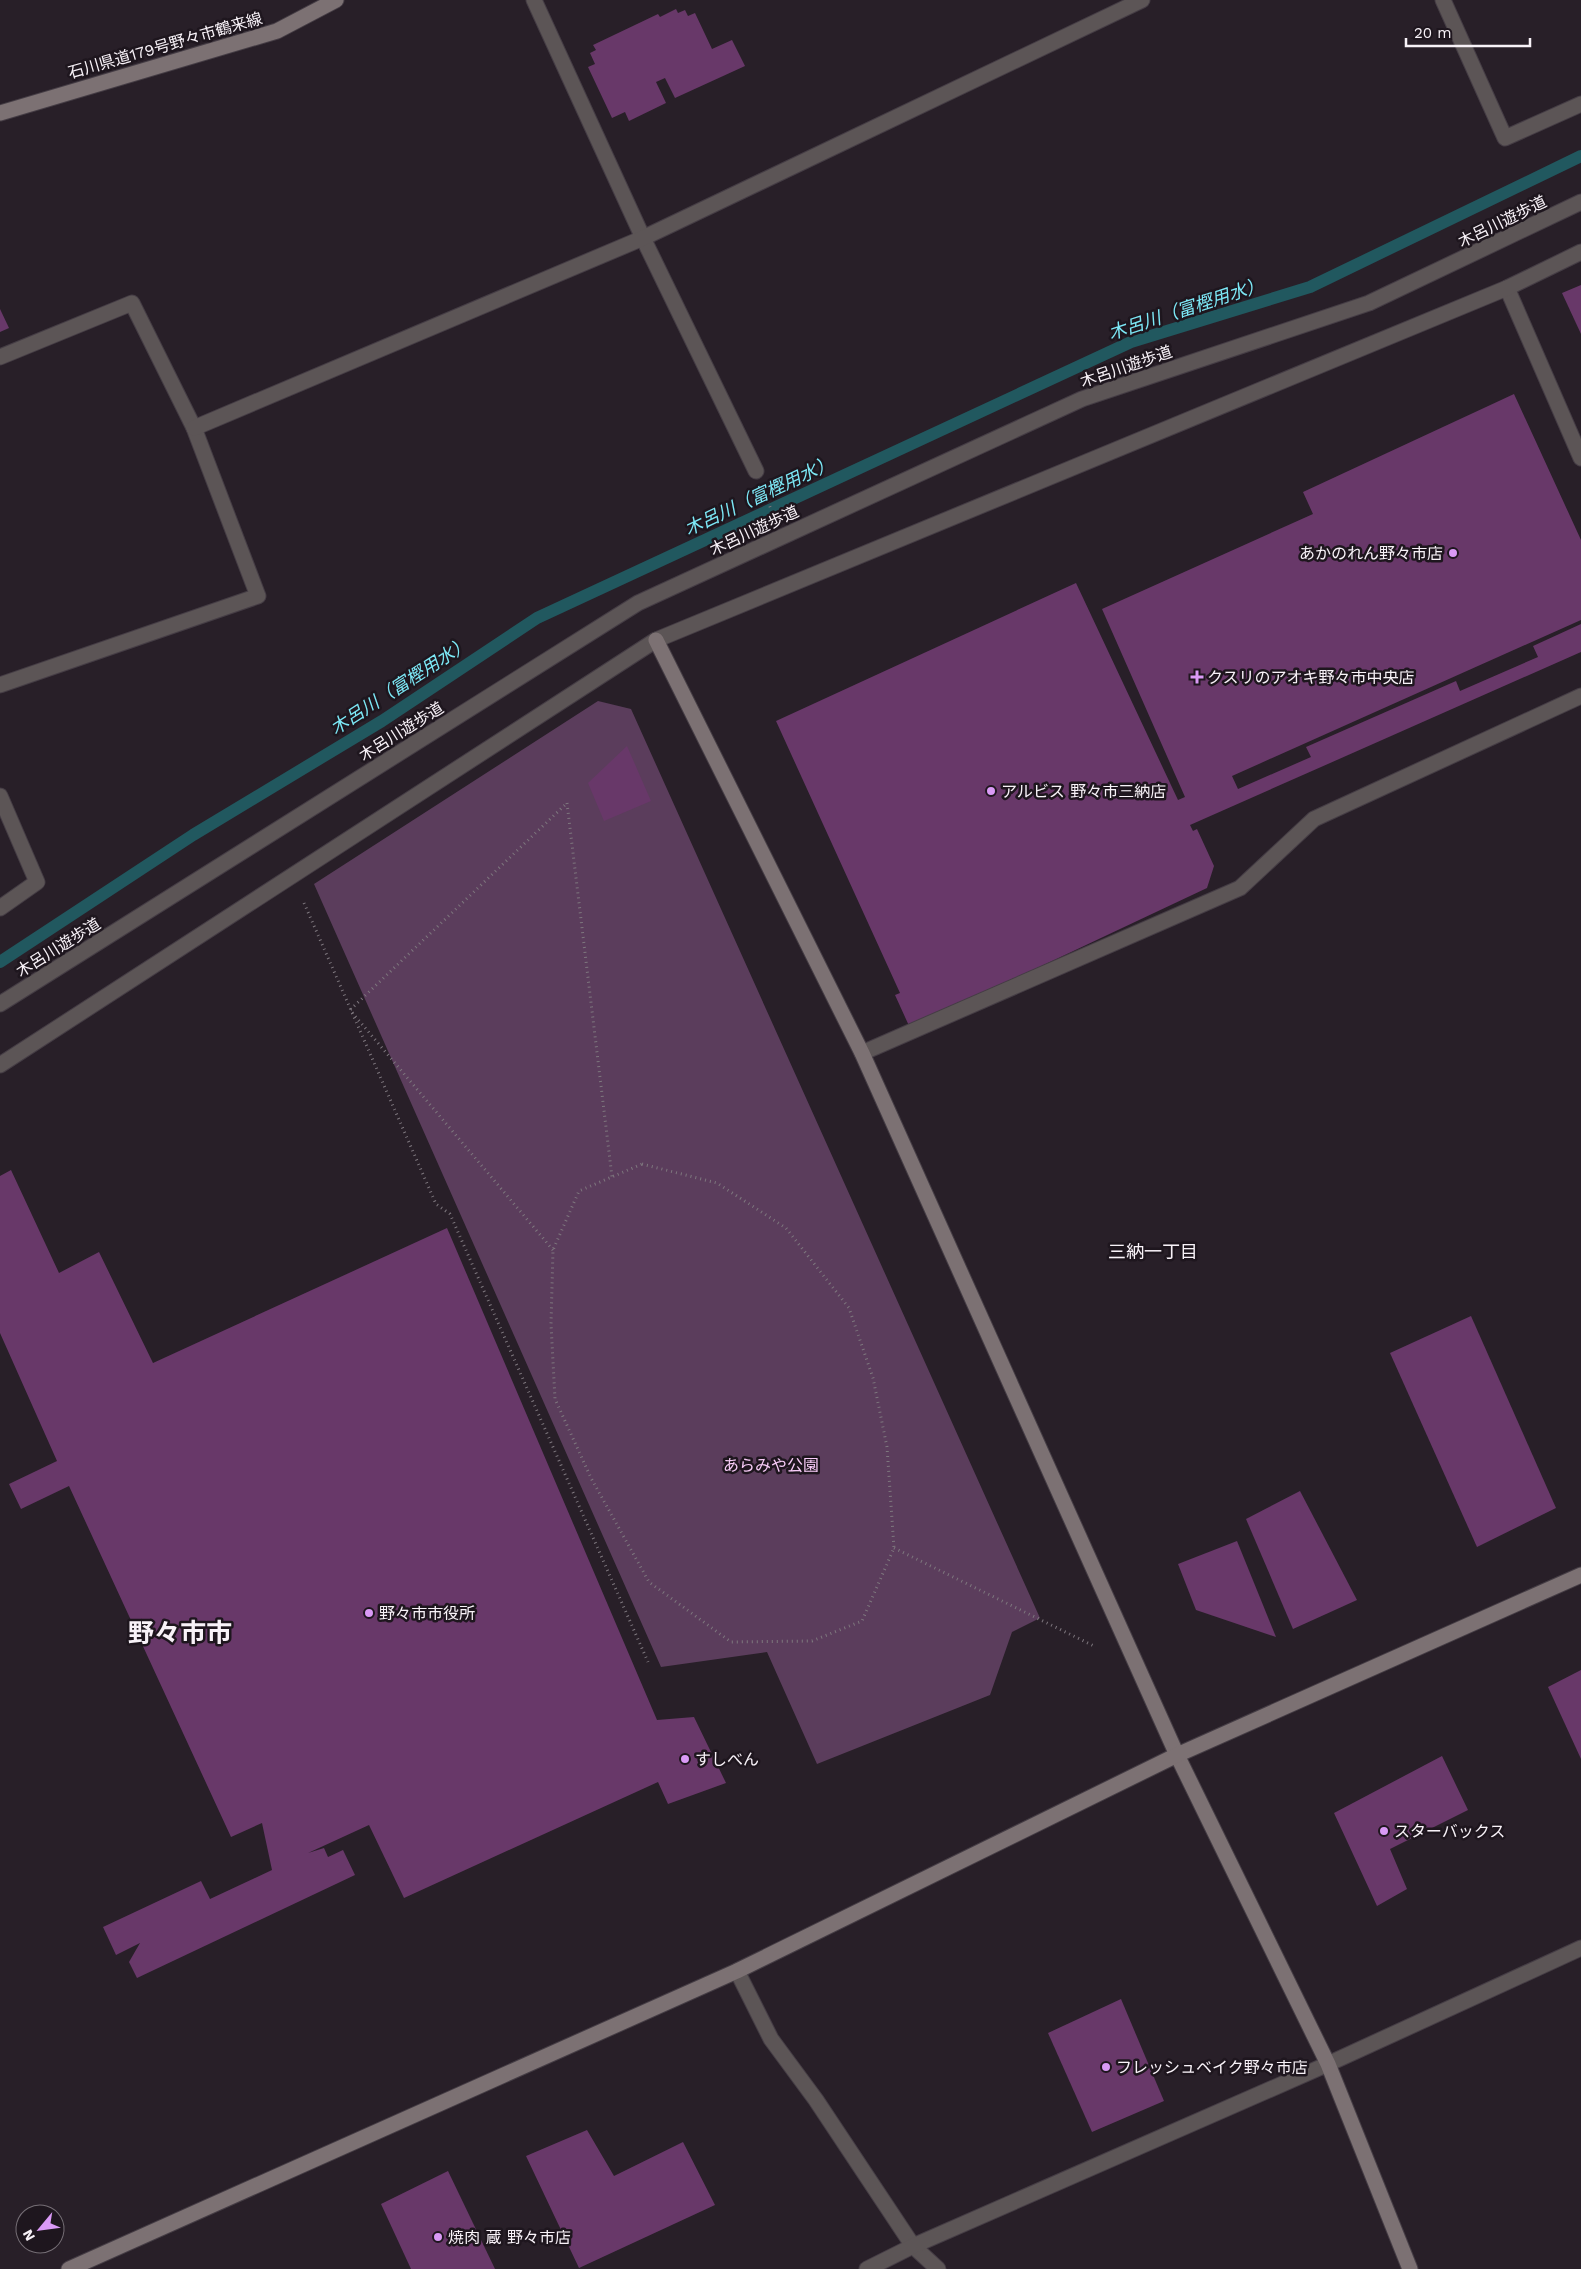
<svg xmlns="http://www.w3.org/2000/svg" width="1581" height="2269" font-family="'Work Sans','Noto Sans JP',sans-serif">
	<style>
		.green { fill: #5b3d5c }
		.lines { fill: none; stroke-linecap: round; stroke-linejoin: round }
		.stream { stroke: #21585f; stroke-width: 12 }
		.building { fill: #683869 }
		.lane-casing { stroke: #453d45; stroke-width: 17 }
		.street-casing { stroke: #453d45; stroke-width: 17 }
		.secondary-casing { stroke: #453d45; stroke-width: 17 }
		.path { stroke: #7e777e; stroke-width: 3; stroke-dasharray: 1 4; stroke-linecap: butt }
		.lane { stroke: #5c5556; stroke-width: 15 }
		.street { stroke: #5c5556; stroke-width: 15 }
		.secondary { stroke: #7c7173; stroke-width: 15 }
		.poi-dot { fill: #da9af6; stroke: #1e161e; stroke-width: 2 }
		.labels { text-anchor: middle; stroke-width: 5; stroke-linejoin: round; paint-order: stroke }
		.street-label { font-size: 16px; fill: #f8f2f8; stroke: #1e161e }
		.poi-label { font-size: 16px; fill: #f8f2f8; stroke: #1e161e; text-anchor: start }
		.park-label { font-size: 16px; fill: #f8ccf8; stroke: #1e161e }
		.water-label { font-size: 18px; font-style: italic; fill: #7de9f7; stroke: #1e161e }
		.neighbourhood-label { font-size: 18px; fill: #f8f2f8; stroke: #1e161e }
		.town-label { font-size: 26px; font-weight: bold; fill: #f8f2f8; stroke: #1e161e }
	</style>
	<rect width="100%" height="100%" fill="#281f28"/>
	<path class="green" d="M598,701L631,709L1040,1618L1012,1632L990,1695L817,1764L767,1652L661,1667L314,884Z"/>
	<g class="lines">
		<path class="stream" d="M0,962L193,835L382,721L537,618L1131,342L1310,287L1581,156"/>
	</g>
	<g class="building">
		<path d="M676,9L678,13L685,10L688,16L695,13L712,49L732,40L745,66L675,98L665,78L656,82L666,103L629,121L625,112L612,118L588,67L595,64L590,53L596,50L593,45L658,14L660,17Z"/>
		<path d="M1581,285V334L1562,293Z"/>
		<path d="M0,309L9,328L0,332Z"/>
		<path d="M1514,394L1581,540V620L1232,776L1238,789L1311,757L1306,747L1456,681L1460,691L1538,657L1533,646L1581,624V652L1190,825L1193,831L1197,829L1214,866L1207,888L910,1028L895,995L900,993L776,721L1076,583L1178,800L1185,797L1102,609L1313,514L1303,492Z"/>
		<path d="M627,746L651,801L604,821L588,783Z"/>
		<path d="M11,1170L59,1273L99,1252L153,1363L447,1228L657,1720L694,1717L726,1783L668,1804L658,1782L404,1898L369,1825L308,1853L324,1848L328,1857L343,1850L355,1875L137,1978L129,1962L140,1943L116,1955L103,1927L201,1881L210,1899L272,1870L262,1823L231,1837L69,1486L21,1509L9,1484L57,1461L0,1333V1176Z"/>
		<path d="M1471,1316L1556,1508L1477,1547L1390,1353Z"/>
		<path d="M1300,1491L1357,1600L1293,1629L1246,1519Z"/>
		<path d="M1237,1541L1276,1637L1196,1610L1178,1564Z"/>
		<path d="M1581,1670V1759L1548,1687Z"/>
		<path d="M1442,1756L1468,1810L1390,1849L1407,1889L1377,1906L1334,1813Z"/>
		<path d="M1121,1999L1164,2101L1092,2132L1048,2033Z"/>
		<path d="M587,2130L614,2176L683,2142L715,2205L579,2268L526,2156Z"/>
		<path d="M448,2171L495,2269H411L381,2204Z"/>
	</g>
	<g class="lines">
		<defs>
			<path id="lane" d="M862,1053L1240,888L1314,819L1581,696"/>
			<g id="street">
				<path d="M534,0L643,238L756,471"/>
				<path d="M1443,0L1505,138L1581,104"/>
				<path d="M1507,288L1581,458"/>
				<path d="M0,357L132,303L194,428L258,596L0,685"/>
				<path d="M194,428L643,238L1142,0"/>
				<path d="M0,796L37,882L0,908"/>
				<path d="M0,1004L638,603L1082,399L1369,303L1581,202"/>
				<path d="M0,1065L656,640L1507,288L1581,252"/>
				<path d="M737,1971L771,2039L816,2100L913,2246L938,2269"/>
				<path d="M867,2269L913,2246L1328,2064L1581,1948"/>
			</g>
			<g id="secondary">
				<path d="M0,113L277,31L336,0"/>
				<path d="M656,640L862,1053L1177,1755L1328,2064L1410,2269"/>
				<path d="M69,2269L737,1971L1177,1755L1581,1575"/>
			</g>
		</defs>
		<use href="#lane" class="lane-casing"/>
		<use href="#street" class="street-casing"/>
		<use href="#secondary" class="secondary-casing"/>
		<g class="path">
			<path d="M766,497L771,509"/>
			<path d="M567,803L612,1177"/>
			<path d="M304,903L436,1204L450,1214L648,1662"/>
			<path d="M642,1164L717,1183L786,1228L849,1308L873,1378L887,1447L894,1548L862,1621L812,1641L731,1642L649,1582L591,1478L555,1399L551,1324L553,1250L579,1191Z"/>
			<path d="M553,1250L350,1010L567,803"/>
			<path d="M894,1548L1096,1647"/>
		</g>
		<use href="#lane" class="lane"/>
		<use href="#street" class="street"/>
		<use href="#secondary" class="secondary"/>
	</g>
	<g class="poi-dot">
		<circle cx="1453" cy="553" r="5"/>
		<path d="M1194.5 669.5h5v5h5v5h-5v5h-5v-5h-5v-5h5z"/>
		<circle cx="991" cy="791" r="5"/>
		<circle cx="369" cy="1613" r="5"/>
		<circle cx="685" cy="1759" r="5"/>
		<circle cx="1384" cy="1831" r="5"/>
		<circle cx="1106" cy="2067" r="5"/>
		<circle cx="438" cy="2237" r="5"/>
	</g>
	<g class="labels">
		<g class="street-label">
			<text transform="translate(165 45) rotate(-16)" y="6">石川県道179号野々市鶴来線</text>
			<text transform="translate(1502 221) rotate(-26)" y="6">木呂川遊歩道</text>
			<text transform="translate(1126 366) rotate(-19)" y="6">木呂川遊歩道</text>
			<text transform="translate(754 530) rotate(-25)" y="6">木呂川遊歩道</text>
			<text transform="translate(401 731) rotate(-32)" y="6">木呂川遊歩道</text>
			<text transform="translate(58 947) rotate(-32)" y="6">木呂川遊歩道</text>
		</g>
		<g class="poi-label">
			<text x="1443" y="559" text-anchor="end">あかのれん野々市店</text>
			<text x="1207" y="683">クスリのアオキ野々市中央店</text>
			<text x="1001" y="797">アルビス 野々市三納店</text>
			<text x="379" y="1619">野々市市役所</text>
			<text x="695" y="1765">すしべん</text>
			<text x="1394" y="1837">スターバックス</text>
			<text x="1116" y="2073">フレッシュベイク野々市店</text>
			<text x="448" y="2243">焼肉 蔵 野々市店</text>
		</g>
		<g class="park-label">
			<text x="771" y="1471">あらみや公園</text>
		</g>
		<g class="water-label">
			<text transform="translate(1186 309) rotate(-18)" y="6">木呂川（富樫用水）</text>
			<text transform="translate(759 496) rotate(-25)" y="6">木呂川（富樫用水）</text>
			<text transform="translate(400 686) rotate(-33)" y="6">木呂川（富樫用水）</text>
		</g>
		<g class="neighbourhood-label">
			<text x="1153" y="1258">三納一丁目</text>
		</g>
		<g class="town-label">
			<text x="180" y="1642">野々市市</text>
		</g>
	</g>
	<g transform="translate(40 2229) rotate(241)"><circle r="24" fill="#1e161e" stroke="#756e75"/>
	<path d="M0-4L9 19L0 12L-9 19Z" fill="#da9af6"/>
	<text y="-8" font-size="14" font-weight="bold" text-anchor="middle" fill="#f8f2f8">N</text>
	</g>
	<path d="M1406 38v8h124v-8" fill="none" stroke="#f8f2f8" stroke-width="2.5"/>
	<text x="1414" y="38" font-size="15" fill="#f8f2f8" stroke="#1e161e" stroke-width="4" paint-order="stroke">20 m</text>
</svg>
